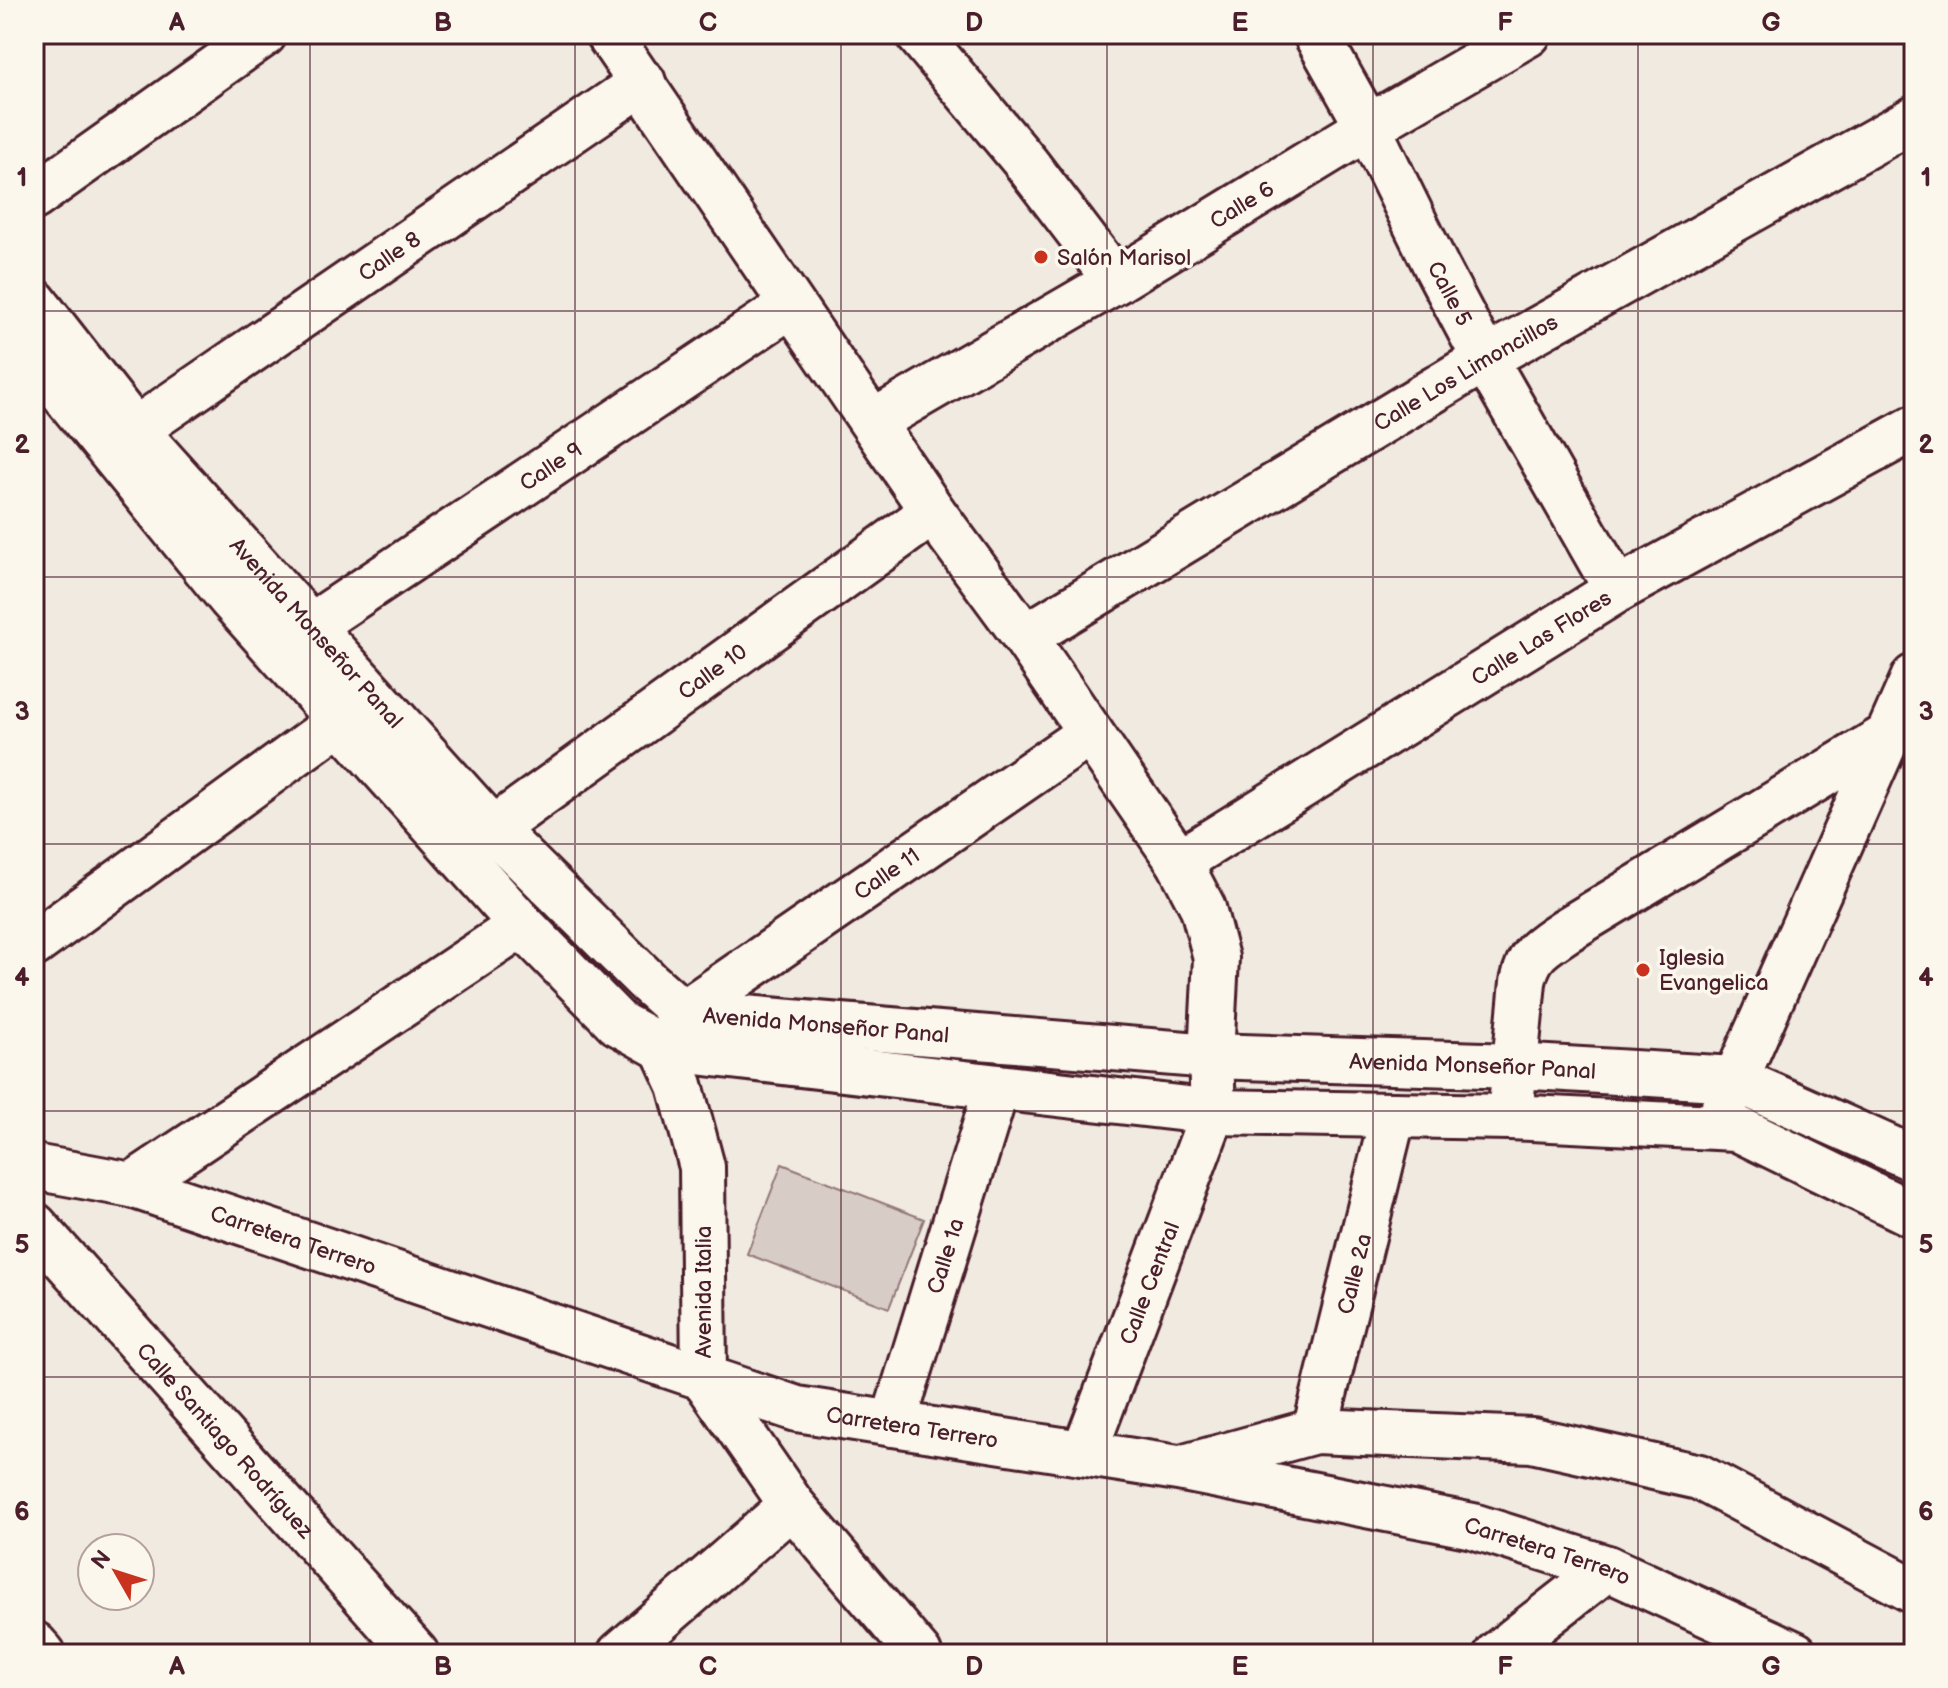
<svg xmlns="http://www.w3.org/2000/svg" width="1948" height="1688" font-family="'Balsamiq Sans',sans-serif">
	<style>
		.green { fill: #d8ccc6; stroke: #917678; stroke-width: 2 }
		.lines { fill: none; stroke-linecap: round; stroke-linejoin: round }
		.minor-casing { stroke: #4a1f2b; stroke-width: 50 }
		.minor { stroke: #fbf7ec; stroke-width: 44 }
		.grid { fill: none; stroke: #4a1f2b; stroke-width: 2; stroke-opacity: 0.55 }
		.poi-dot { fill: #c8321e; stroke: #fbf7ec; stroke-width: 3 }
		.labels { text-anchor: middle; stroke-width: 7; stroke-linejoin: round; paint-order: stroke }
		.street-label { font-size: 22px; fill: #4a1f2b; stroke: #fbf7ec }
		.poi-label { font-size: 22px; fill: #4a1f2b; stroke: #fbf7ec; text-anchor: start }
		.neatline { fill: none; stroke: #4a1f2b; stroke-width: 3 }
		.grid-label { font-size: 26px; text-anchor: middle; font-weight: bold; fill: #4a1f2b }
	</style>
	<rect width="100%" height="100%" fill="#f0eae0"/>
	<filter id="ink" filterUnits="userSpaceOnUse"><feTurbulence type="fractalNoise" baseFrequency=".0125" numOctaves="2"/><feDisplacementMap in="SourceGraphic" scale="16" xChannelSelector="R" yChannelSelector="G"/><feConvolveMatrix kernelMatrix="1 2 1 2 8 2 1 2 1" color-interpolation-filters="sRGB"/></filter>
	<g filter="url(#ink)">
		<path class="green" d="M782,1164L924,1219L889,1308L747,1254Z"/>
		<g class="lines">
			<defs>
				<g id="minor">
					<path d="M608,34L933,512L1025,637L1179,862L1203,908L1216,958L1211,1056L1213,1112L1084,1453"/>
					<path d="M918,34L1026,163L1116,281"/>
					<path id="s1" d="M1316,34L1368,127L1437,268L1485,359L1617,590"/>
					<path d="M34,197L264,34"/>
					<path id="s2" d="M34,301L135,430L493,829L649,983L683,1013L1211,1056L1514,1066L1735,1079L1914,1159"/>
					<path d="M34,358L230,598L522,925L618,1023L663,1048L1213,1112L1510,1117L1736,1128L1914,1215"/>
					<path id="s3" d="M873,422L1116,281L1368,127L1528,34"/>
					<path id="s4" d="M135,430L643,82"/>
					<path id="s5" d="M311,626L791,305"/>
					<path id="s6" d="M1025,637L1485,359L1914,119"/>
					<path id="s7" d="M493,829L933,512"/>
					<path id="s8" d="M1179,862L1617,590L1914,428"/>
					<path d="M34,944L339,722"/>
					<path d="M1512,1095L1523,982C1529,952 1542,947 1565,931L1889,735"/>
					<path d="M1724,1106L1914,677"/>
					<path id="s9" d="M34,1167L132,1185L797,1409L1178,1468L1473,1526L1607,1568L1795,1654"/>
					<path d="M132,1185L522,925"/>
					<path id="s10" d="M34,1225L416,1654"/>
					<path id="s11" d="M893,1424L997,1087"/>
					<path id="s12" d="M1315,1431L1393,1115"/>
					<path d="M1188,1466L1315,1431L1532,1440L1699,1477L1914,1591"/>
					<path d="M34,1644L43,1654"/>
					<path d="M620,1654L792,1505"/>
					<path id="s13" d="M919,1654L792,1505L704,1378L702,1167L680,1085L663,1048L683,1013L1090,733"/>
					<path d="M1497,1654L1607,1568"/>
				</g>
			</defs>
			<use href="#minor" class="minor-casing"/>
			<use href="#minor" class="minor"/>
		</g>
	</g>
	<path class="grid" d="M310,34V1654M575,34V1654M841,34V1654M1107,34V1654M1373,34V1654M1638,34V1654M34,311H1914M34,577H1914M34,844H1914M34,1111H1914M34,1377H1914"/>
	<g class="poi-dot">
		<circle cx="1041" cy="257" r="8"/>
		<circle cx="1643" cy="970" r="8"/>
	</g>
	<g class="labels">
		<g class="street-label">
			<text dy="8" stroke="none"><textPath href="#s3" startOffset="428">Calle 6</textPath></text>
			<text dy="8" stroke="none"><textPath href="#s4" startOffset="308">Calle 8</textPath></text>
			<text dy="8" stroke="none"><textPath href="#s1" startOffset="292">Calle 5</textPath></text>
			<text dy="8" stroke="none"><textPath href="#s6" startOffset="514">Calle Los Limoncillos</textPath></text>
			<text dy="8" stroke="none"><textPath href="#s5" startOffset="288">Calle 9</textPath></text>
			<text dy="8" stroke="none"><textPath href="#s2" startOffset="436">Avenida Monseñor Panal</textPath></text>
			<text dy="8" stroke="none"><textPath href="#s8" startOffset="426">Calle Las Flores</textPath></text>
			<text dy="8" stroke="none"><textPath href="#s7" startOffset="270">Calle 10</textPath></text>
			<text dy="8" stroke="none"><textPath href="#s13" startOffset="974">Calle 11</textPath></text>
			<text dy="8" stroke="none"><textPath href="#s2" startOffset="1108">Avenida Monseñor Panal</textPath></text>
			<text dy="8" stroke="none"><textPath href="#s2" startOffset="1756">Avenida Monseñor Panal</textPath></text>
			<text dy="8" stroke="none"><textPath href="#s9" startOffset="270">Carretera Terrero</textPath></text>
			<text dy="8" stroke="none"><textPath href="#s11" startOffset="176">Calle 1a</textPath></text>
			<text dy="8" stroke="none"><textPath href="#s12" startOffset="162">Calle 2a</textPath></text>
			<text transform="translate(1149 1283) rotate(-69)" y="8">Calle Central</text>
			<text transform="translate(703 1292) rotate(-90)" y="8">Avenida Italia</text>
			<text dy="8" stroke="none"><textPath href="#s9" startOffset="918">Carretera Terrero</textPath></text>
			<text dy="8" stroke="none"><textPath href="#s10" startOffset="288">Calle Santiago Rodríguez</textPath></text>
			<text dy="8" stroke="none"><textPath href="#s9" startOffset="1566">Carretera Terrero</textPath></text>
		</g>
		<g class="poi-label">
			<text x="1057" y="265">Salón Marisol</text>
			<text x="1659" y="965">Iglesia<tspan x="1659" dy="25">Evangelica</tspan></text>
		</g>
	</g>
	<rect width="1948" height="1688" fill="none" stroke="#fbf7ec" stroke-width="88"/>
	<g transform="translate(116 1572) rotate(309)"><circle r="38" fill="#fbf7ec" stroke="#b4a19f" stroke-width="2"/>
	<path d="M0-6L14 30L0 20L-14 30Z" fill="#c8321e"/>
	<text y="-12" font-size="22" font-weight="bold" text-anchor="middle" fill="#4a1f2b">N</text>
	</g>
	<rect x="44" y="44" width="1860" height="1600" class="neatline"/>
	<g class="grid-label">
		<text x="177" y="31">A</text>
		<text x="443" y="31">B</text>
		<text x="708" y="31">C</text>
		<text x="974" y="31">D</text>
		<text x="1240" y="31">E</text>
		<text x="1505" y="31">F</text>
		<text x="1771" y="31">G</text>
		<text x="22" y="186">1</text>
		<text x="1926" y="186">1</text>
		<text x="22" y="453">2</text>
		<text x="1926" y="453">2</text>
		<text x="22" y="720">3</text>
		<text x="1926" y="720">3</text>
		<text x="22" y="986">4</text>
		<text x="1926" y="986">4</text>
		<text x="22" y="1253">5</text>
		<text x="1926" y="1253">5</text>
		<text x="22" y="1520">6</text>
		<text x="1926" y="1520">6</text>
		<text x="177" y="1675">A</text>
		<text x="443" y="1675">B</text>
		<text x="708" y="1675">C</text>
		<text x="974" y="1675">D</text>
		<text x="1240" y="1675">E</text>
		<text x="1505" y="1675">F</text>
		<text x="1771" y="1675">G</text>
	</g>
</svg>
